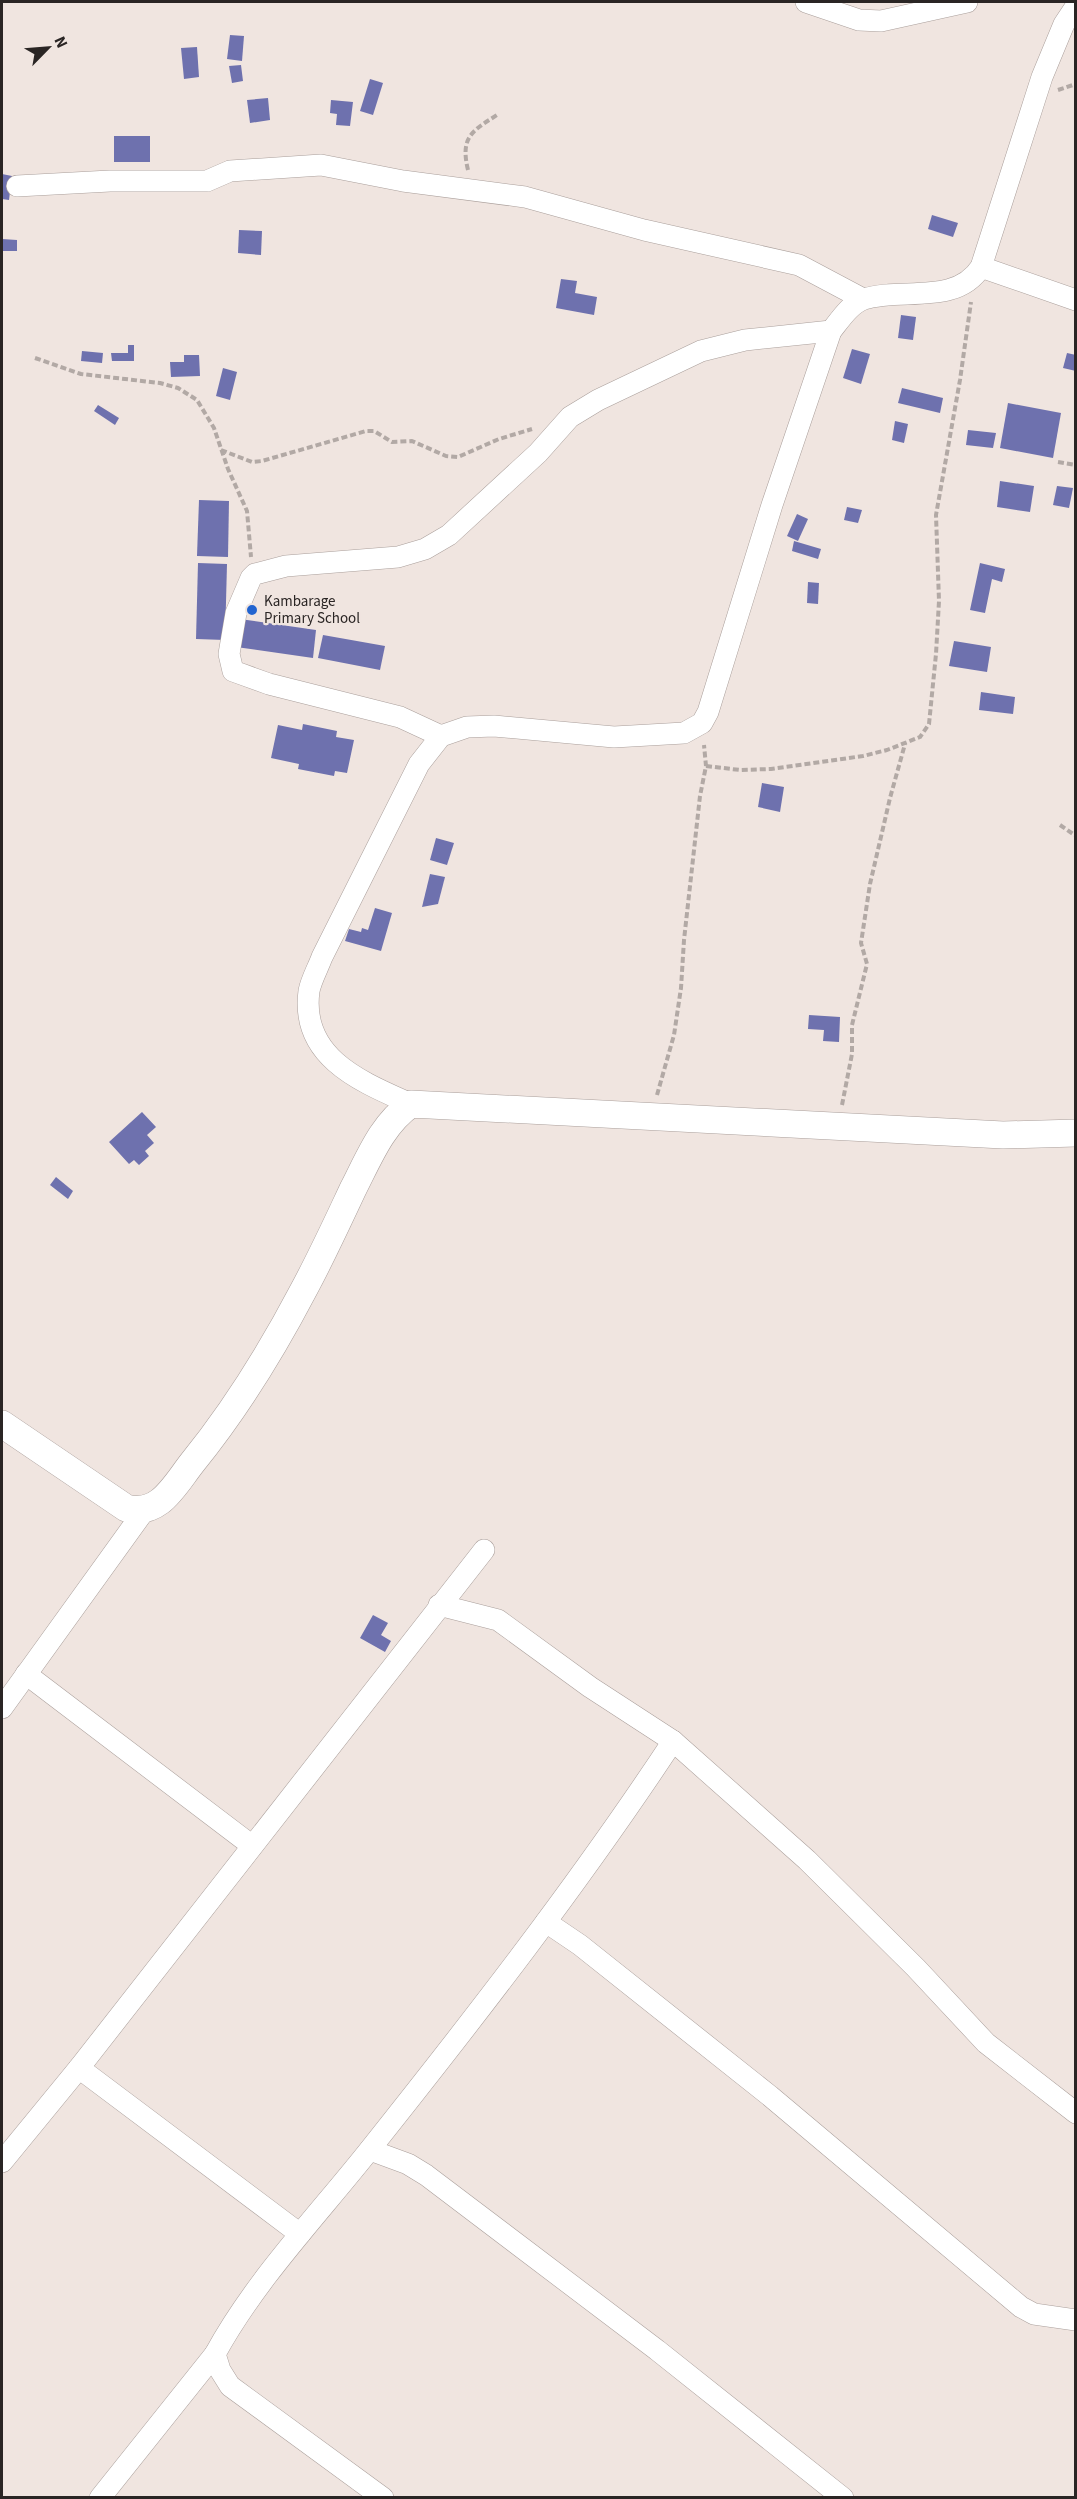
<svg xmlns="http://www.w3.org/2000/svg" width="1077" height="2499" font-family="'Source Sans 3',sans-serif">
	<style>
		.building { fill: #6e71ae }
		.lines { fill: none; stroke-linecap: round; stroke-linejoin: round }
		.minor-casing { stroke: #aa9f9b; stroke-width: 22 }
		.tertiary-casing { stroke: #aa9f9b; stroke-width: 28 }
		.path { stroke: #b2a9a5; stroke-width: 4; stroke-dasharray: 6 3; stroke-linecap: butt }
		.minor { stroke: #fff; stroke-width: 21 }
		.tertiary { stroke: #fff; stroke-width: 27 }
		.poi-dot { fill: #2264d0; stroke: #f0e5e0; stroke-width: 2 }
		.labels { text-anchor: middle; stroke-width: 4.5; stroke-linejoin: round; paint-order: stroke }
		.poi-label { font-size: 15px; fill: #2a2524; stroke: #f0e5e0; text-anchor: start }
	</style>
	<rect width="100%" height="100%" fill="#f0e5e0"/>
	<g class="building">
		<path d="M230,35L244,36L242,61L227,59Z"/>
		<path d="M197,47L199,77L184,79L181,48Z"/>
		<path d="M241,65L243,81L232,83L229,66Z"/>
		<path d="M370,79L383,83L373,115L360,111Z"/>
		<path d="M268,98L270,120L250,123L247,100Z"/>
		<path d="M331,100L353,102L350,126L336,125L337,114L330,113Z"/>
		<rect x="114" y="136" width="36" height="26"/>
		<path d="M2,174L12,176L9,200L2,199Z"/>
		<path d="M932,215L958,223L953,237L928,229Z"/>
		<path d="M239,230L262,231L261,255L238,253Z"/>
		<path d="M2,239L17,240V251H2Z"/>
		<path d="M561,279L577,281L575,293L597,297L594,315L556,308Z"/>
		<path d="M901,315L916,317L913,340L898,338Z"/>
		<path d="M128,345H134V361H112L111,353H128Z"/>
		<path d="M852,349L870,354L861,384L843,378Z"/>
		<path d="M82,351L103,353L102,363L81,361Z"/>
		<path d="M1067,353L1076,355V371L1063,368Z"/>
		<path d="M184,355H199L200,376L171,377L170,362H184Z"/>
		<path d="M223,368L237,372L230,400L216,396Z"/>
		<path d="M902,388L943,398L940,413L898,403Z"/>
		<path d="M1008,403L1061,413L1053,458L1000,448Z"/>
		<path d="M98,405L119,418L115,425L94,411Z"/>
		<path d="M895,421L908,424L904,443L892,440Z"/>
		<path d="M968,430L996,433L993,448L966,445Z"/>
		<path d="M1000,481L1034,486L1030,512L997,507Z"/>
		<path d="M1057,486L1073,488L1069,508L1053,505Z"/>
		<path d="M199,500L229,501L228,557L197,556Z"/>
		<path d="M847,507L862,510L858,523L844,520Z"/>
		<path d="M797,514L808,519L798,541L787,536Z"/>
		<path d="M794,541L821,549L818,559L792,551Z"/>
		<path d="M198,563L227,564L225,640L196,639Z"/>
		<path d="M980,563L1005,569L1002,582L992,579L985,613L970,610Z"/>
		<path d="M808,582L819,583L818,604L807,603Z"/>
		<path d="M240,619L316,630L313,658L236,647Z"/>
		<path d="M323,635L385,646L380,670L318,658Z"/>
		<path d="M954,641L991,647L987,672L949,666Z"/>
		<path d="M981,692L1015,697L1013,714L979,710Z"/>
		<path d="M303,724L337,731L336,737L354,740L347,773L335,771L334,776L298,769L299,764L271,758L278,725L302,730Z"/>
		<path d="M762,783L784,787L780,812L758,807Z"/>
		<path d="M436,838L454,843L447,865L430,860Z"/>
		<path d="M430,874L445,877L438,904L422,907Z"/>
		<path d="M375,908L392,913L381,951L345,941L349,929L361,932L362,928L368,930Z"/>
		<path d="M809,1015L840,1017L839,1042L823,1041L824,1030L808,1029Z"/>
		<path d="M142,1112L156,1127L147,1135L154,1143L145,1151L149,1156L139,1165L134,1160L129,1164L109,1142Z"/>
		<path d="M56,1177L73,1191L68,1199L50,1185Z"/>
		<path d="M373,1615L388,1623L381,1635L391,1641L385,1652L360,1638Z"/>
	</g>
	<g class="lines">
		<defs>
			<g id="minor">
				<path d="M806,2L859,20L881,21L967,2"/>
				<path d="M17,186L110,181H207L230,171L321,165L403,181L525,197L644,230L799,265L863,299"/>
				<path d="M981,267L1076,300"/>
				<path d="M441,736L400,717L269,684L233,671L229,654L236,613L251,578L255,574L286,566L398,557L425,549L449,535L538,453L570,417L598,400L701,351L745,340L831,331"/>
				<path d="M411,1104C362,1082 300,1058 309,991C311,980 318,968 322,957L419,764L441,736L467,727L494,726L614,737L684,733L702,723L708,712L772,505L831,331C840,320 850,304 864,299C902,287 956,306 981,267L1042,77L1064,24L1076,6"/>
				<path d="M439,1605L498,1620L590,1687L673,1741L807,1860L916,1968L986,2043L1076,2113"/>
				<path d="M26,1674L251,1845"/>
				<path d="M2,1708L144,1511"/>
				<path d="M546,1922L580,1945L770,2096L1021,2307L1034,2314L1076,2320"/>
				<path d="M79,2068L300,2234"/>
				<path d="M370,2150L408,2164L426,2175L657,2350L843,2498"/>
				<path d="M2,2162L79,2068L484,1550"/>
				<path d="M100,2498L215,2354"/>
				<path d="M383,2498L230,2386L220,2370L215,2354C256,2279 318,2215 371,2148C476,2016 580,1882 673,1741"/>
			</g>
			<path id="tertiary" d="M2,1424L126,1508C159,1517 174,1486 192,1463C235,1410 271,1352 303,1291C321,1258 337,1223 353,1189C369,1158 382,1124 411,1104L1003,1135L1076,1133"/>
		</defs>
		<use href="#minor" class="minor-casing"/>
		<use href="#tertiary" class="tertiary-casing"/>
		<g class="path">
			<path d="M1058,90L1076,84"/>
			<path d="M468,170C460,137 472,131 497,115"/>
			<path d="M35,358L81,374L160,383L178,388L197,400L214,428L228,469L247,511L251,557"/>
			<path d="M221,450L252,462L262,461L366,431H374L392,442L412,441L446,456L458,457L499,439L532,429"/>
			<path d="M1058,462L1076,465"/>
			<path d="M706,766L740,770L771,769L863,756L887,750L920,737L929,724L936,654L939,601L936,515L960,380L971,302"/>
			<path d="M1060,825L1076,836"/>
			<path d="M657,1095L674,1035L681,988L684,940L700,796L706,766L704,745"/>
			<path d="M842,1105L852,1054V1025L867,964L861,943L870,884L890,798L905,744"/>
		</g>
		<use href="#minor" class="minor"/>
		<use href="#tertiary" class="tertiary"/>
	</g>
	<circle class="poi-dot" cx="252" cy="610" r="6"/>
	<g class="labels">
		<g class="poi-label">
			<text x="264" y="606">Kambarage<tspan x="264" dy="17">Primary School</tspan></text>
		</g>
	</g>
	<rect width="1077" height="2499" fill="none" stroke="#2a2524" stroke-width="6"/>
	<g transform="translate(48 48) rotate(65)" stroke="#f0e5e0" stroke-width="4.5" paint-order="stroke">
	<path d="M0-4.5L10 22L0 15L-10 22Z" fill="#2a2524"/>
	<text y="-9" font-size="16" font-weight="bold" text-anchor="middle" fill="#2a2524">N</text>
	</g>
</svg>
